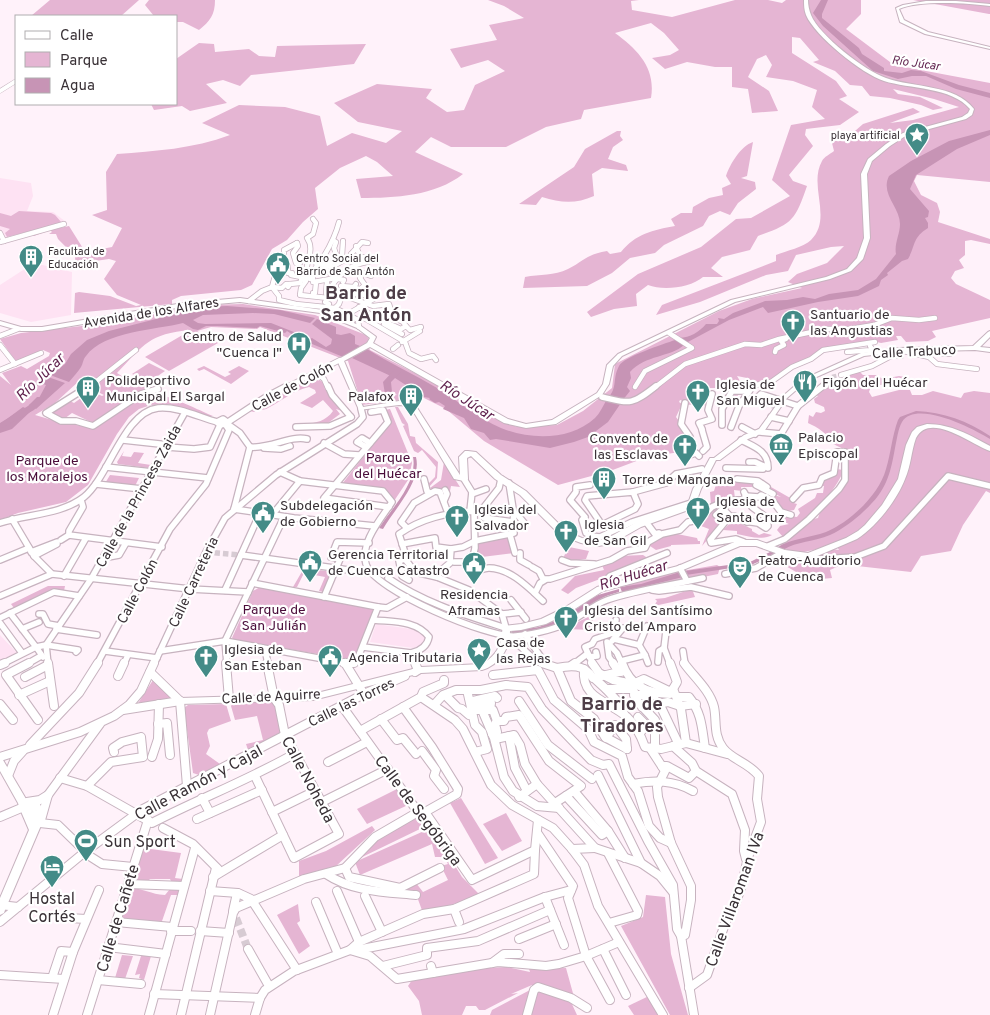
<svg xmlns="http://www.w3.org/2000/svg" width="990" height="1015" font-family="Overpass,sans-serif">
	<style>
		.built { fill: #fee2f3 }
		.green { fill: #e5b5d3 }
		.water { fill: #c794b5 }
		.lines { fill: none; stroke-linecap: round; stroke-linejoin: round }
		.river { fill: #c794b5; fill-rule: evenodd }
		.street-tunnel-far2 { stroke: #d7cbd3; stroke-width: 4.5; stroke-dasharray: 4.5 2.5; stroke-linecap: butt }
		.street-tunnel-far1 { stroke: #d7cbd3; stroke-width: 5.5; stroke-dasharray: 5.5 3; stroke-linecap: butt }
		.street-tunnel { stroke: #d7cbd3; stroke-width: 8; stroke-dasharray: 8 4; stroke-linecap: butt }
		.street-far3-casing { stroke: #c7b3bf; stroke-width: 5 }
		.street-far2-casing { stroke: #c7b3bf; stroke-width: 6 }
		.street-far1-casing { stroke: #c7b3bf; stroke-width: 8 }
		.street-casing { stroke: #c7b3bf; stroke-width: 10 }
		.secondary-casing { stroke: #c7b3bf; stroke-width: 2 }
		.street-far3 { stroke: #fff; stroke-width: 4 }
		.street-far2 { stroke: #fff; stroke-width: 4.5 }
		.street-far1 { stroke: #fff; stroke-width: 5.5 }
		.street { stroke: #fff; stroke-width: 8 }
		.secondary { fill: #fff; fill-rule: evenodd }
		.labels { text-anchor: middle; stroke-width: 4.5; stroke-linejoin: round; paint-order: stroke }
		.far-poi-label { font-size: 11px; fill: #393136; stroke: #fff; text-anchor: start }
		.far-water-label { font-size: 12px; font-style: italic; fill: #61244f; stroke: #fff }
		.street-label { font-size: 14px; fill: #393136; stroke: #fff }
		.poi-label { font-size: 14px; fill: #393136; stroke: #fff; text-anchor: start }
		.park-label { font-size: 14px; fill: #4a0d3a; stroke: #fff }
		.water-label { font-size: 15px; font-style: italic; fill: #61244f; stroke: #fff }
		.near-street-label { font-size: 16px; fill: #393136; stroke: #fff }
		.near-poi-label { font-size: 16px; fill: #393136; stroke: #fff; text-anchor: start }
		.district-label { font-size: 19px; font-weight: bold; fill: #4e3e48; stroke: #fff }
	</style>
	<rect width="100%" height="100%" fill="#fff2fa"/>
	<g class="built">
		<path d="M0,178L31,183L33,196L27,211L53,212L66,222L0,240Z"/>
		<path d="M34,263L72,272L71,315L31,322L0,313V285Z"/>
		<path d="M376,624L418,630L424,635L425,640L422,645L413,648L370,642Z"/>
		<path d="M0,635L18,654L0,664Z"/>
	</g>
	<g class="green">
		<path d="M50,0H139L121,16H31Z"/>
		<path d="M149,0H215C215,15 210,21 199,30L183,22H176V16H154L145,5Z"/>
		<path d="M488,0H639L631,1L632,10L672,17L735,0H768L782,3L786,0H861V14L846,29L894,65L990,83V182L917,175L914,181L921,195L937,203L940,212L938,222L990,239V244L971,240L965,241V255L959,260L964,268L955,271L951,278L956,284L990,300V318L932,331L936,337L928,341L906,342L901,336H896L898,340L881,343L877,342C859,344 820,344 810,358L769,382L754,388L752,386L753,383L750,384L747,378L737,376L743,386L739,388L741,391L735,399L732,400L733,391C720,386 709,390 696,386L704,393L711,395L709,407L701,404L685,405L686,402L680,400L679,402L682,404L676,417L684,428L693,450L647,457L610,471L558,485L484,441L446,409L414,393L394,402L393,397L397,394L385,398L386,402L362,405L348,361L260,327L257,329L211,327L197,331L218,343L169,371L145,357L191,330C148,334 145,344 117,373L128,380L154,389L95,424L72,413L64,419L51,413L70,401L74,403L91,391L102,396L104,395L78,382L55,403L35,415L66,424L95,427C108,418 142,393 157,394C168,395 201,411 213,416H207L169,404L151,405L139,409L129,417L117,434L88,485L66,502L18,513L0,520V376L11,385L2,373L21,366L27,369L49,356L50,353L43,350L16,362L0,339L21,333L99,324L204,305L243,304L315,315L366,335L369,339L366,343L370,350L444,388L486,416L489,415L517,427L557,425L583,411L612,388L615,364L719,311L752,299L802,288L788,282L797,274L827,263L844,246L831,247L796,255L788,271L766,275L700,302L656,315L662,305L776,261V255C786,251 804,247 811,240C833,218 808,186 822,161C824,157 830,154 834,151L831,139L855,131L863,124L913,108L920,112L890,123L913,120L959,107L934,99L893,89L898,94L920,97L943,108L933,110L921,105L890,98L870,96L862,86L850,85L835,71L813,62L819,60L800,38L792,37V53L836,81L847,96L839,99L859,112L840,125L806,129L805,135L813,146L789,175L793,181L807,186C795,221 792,224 758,236L750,250L722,257L711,268L723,277H703C690,288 663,291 648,285L636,294L637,306L614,309L591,317L587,312L638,274L701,247L736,219L751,218L790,196L772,180L791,125L825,119L812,107L817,90L793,81L766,77L772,65L766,55L757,59L748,77L769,91L778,111L752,113L748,89L732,87V67H715L687,62L665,69L652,58L670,55L679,50L664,33L651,23L615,33C638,50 656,68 651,98L584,110L581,119L546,127L506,147H451L431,137L415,152L463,174C435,196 395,198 361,198L356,179L393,176L377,162L366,156L340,168L315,188L318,209L303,222L287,240L272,249L252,285L241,290L181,296L172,300V304L74,313L75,293L79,292L110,296L136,306L141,305L117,295L104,279L116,261L109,259L74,264L76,254L112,247L122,228L92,215L107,210L106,172L117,154C155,151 193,149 230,135L202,123L239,105L285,107L320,116L327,146L352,133L386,143L402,131L358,122L334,103L377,84L432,89L426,98L447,112L464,110L475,85L505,71L488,60L461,68L450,49L497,40L489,25L524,18L504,6Z"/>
		<path d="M913,0H990V14H989Z"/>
		<path d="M199,43L214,44L215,52L249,49L259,56L275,57L277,46L366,44L354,64L251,75L240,86L223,80L206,84L227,103L190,111L182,106L154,110L151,104H176V59Z"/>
		<path d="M617,131H621L620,136L623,140L613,147L608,159L626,165L628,171L602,168L592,174L594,196C576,204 561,203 542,197L536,205L519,204L574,167L585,149Z"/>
		<path d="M753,142L747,176L741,178L755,182L756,189L738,203L730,215L720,211L709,216L703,226L664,245L655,253L630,258L612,273L587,286L523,288L525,277C540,274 554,276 568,269C584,261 587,254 607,251L610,254L621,252C635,234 653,230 675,226L671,219L681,213H692L693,207L709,198L723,195L722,188L731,184L726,176C730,164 741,146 753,142Z"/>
		<path d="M19,211L51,213L55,215L62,223L7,237L5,233L10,229L0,226V213L11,216Z"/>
		<path d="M69,226L84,250L68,253V249L58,239L56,234H49L52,232L50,230L34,236L32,234Z"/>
		<path d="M149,363L165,371L149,382L132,374Z"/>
		<path d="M204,366L225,377L231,374L228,372L239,366L249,371L231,384L204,369L199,371L197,369Z"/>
		<path d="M858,370L863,375H876L883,379L899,376L910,378L903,382L902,385L889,384L871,386L869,392L872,397L899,390H910L912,395H922L933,391L961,398L964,393L974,391L990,393V493L986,491L963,525L951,551L921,556L911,572L848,565L850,557H812L832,549L839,550L836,545L804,552H790L780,545L809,520L818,518L820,512L846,485L848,476L847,457L854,454L831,443C829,434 817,427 808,423L809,415L813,417L816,412L821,413L825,411L824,407L815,403L814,399L818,396L814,394L824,386L829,387L850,380L847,375Z"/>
		<path d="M313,375L319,381L318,379L323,382L325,389L342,411L336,409L340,414L324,426L305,424C316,423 326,421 333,411L323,400L312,408L300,403L316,393L315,390L309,387C292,391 282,401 268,408C263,411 258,409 254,412L250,411L245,414Z"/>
		<path d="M395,407H398L408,424L410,436L415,437L416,443L438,462L437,478L429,487L428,484L435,477L436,467L422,450L418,453L414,451L403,426L405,425L402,423Z"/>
		<path d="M390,409L412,463L408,480L394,501L384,488L342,484L391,422L385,410Z"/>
		<path d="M124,451L122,456L131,457L134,452L144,453L138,463L151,465L149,468L118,464L117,462Z"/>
		<path d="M444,462L460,487L451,486L448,501H445L430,488L441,480Z"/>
		<path d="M836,469L844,470C832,498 807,519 783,537L777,530L780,526L789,524L768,515C777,514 790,517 797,517L800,513L798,509L815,498L817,493H823L824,486H818Z"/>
		<path d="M110,475L139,478L134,488L104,485Z"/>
		<path d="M729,476L751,477L753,481H757L752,487H741L742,491L734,490L735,499C725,502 717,508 714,518L725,513L727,517L702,546L709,529L701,526L702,524L700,522L711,506L710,492L714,491L718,478L726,479Z"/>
		<path d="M771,487L792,499L790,502L797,504L794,510L783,512L772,499L774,495L781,497L768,490Z"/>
		<path d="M733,520L752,529V531L759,535L764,533L772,535C761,541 749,536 737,534V531L723,530Z"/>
		<path d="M677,534L697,538L698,541H700V544L671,545V546L656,550L650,546L649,543L663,536Z"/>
		<path d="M510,535L515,553L474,558V541Z"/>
		<path d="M569,547L589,551L586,559L572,561L563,559L565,554L569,552L565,551Z"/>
		<path d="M784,554C802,559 822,557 839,566L830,570L832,578L810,580L784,565H766Z"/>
		<path d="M643,555L649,559L603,582L600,579L576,588L568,594L561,590L575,576L604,570L602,565L619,556Z"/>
		<path d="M717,565L720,567L718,574L624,593L626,585L680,568L682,571Z"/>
		<path d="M304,568L333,572L323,592L319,591L325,577L304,573L297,587H293Z"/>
		<path d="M48,586H65L64,591L51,590L14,608L11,604Z"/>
		<path d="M262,586L375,609L356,658L353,660L234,640L232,638L253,591Z"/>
		<path d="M692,589L695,597L654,606L657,601L655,599L665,598Z"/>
		<path d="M592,615L593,623L596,624L593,630L564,629Z"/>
		<path d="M153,680L174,698L137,705Z"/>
		<path d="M275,700L283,731L248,750L246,744L263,740L257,716L235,720L231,706L233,703Z"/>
		<path d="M226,704L231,721L209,729L207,733L210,746L206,754L220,764L199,775L193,773L184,708L188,705Z"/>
		<path d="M397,789L408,805L367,824L357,809Z"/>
		<path d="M461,798L498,858L485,864L450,803Z"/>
		<path d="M506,813L522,841L502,851L483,824Z"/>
		<path d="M418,814L424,816L462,877L481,896L423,913L416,894L400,891L416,883L423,892L448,880L441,866L448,864L443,857H435L432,844L360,875L355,862L424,831L422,828L356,860L376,837Z"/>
		<path d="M372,826L375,830L335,867L299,877V861L326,851Z"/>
		<path d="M143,848L181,853L175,878L183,879L180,884L172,883L170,879H150L146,883H133Z"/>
		<path d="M132,888C145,889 150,894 165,895L170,889L181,890L179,895H171L161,924L122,919Z"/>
		<path d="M646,895L665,897L671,954L688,1015H670L621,926L643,917Z"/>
		<path d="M298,904L300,921L297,923L310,946L299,954L277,915Z"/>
		<path d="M122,955L133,956L125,979L115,978Z"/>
		<path d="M141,956H151L144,980L139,978L140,974L135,975Z"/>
		<path d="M507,967L530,972L529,969L566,968L574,997L571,1002L577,1015H527L529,1004L542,985H532L511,994L518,993L485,1010H479L476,1006H466L462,1015H422L419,1001L408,986L412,980L483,968Z"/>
		<path d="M530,990L532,993L525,1015H490L492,1010Z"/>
		<path d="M651,995L663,1015H634L628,1006Z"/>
	</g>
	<g class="water">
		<path d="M821,0H828L822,14V18L859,48L862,54L884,68V71L902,73L911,70L921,71L959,85L990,93V98L956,89L926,76H912L898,79L873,71L823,26L813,13Z"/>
		<path d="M990,130V135L957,149L916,175L910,189L929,211L928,217L925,218L928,223V228C912,238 916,245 908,259L902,261L887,273L888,275L881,280L879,286L858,296L818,302L768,313L763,307L729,320L686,343L679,338C691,337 698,333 706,324H717L719,321L718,318L724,319L733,313L765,301L787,300L803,297L815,299L829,294L858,290L876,279L896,254C894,244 900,234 900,224C900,207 880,194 889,176L911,161L949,141Z"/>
		<path d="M227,306L280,310L315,318L310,323L274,314L253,313L203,315L193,320L198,323L205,324L271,323L304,336L299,339L287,331L285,333L260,326L257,328L217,326H206L198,330L193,329L183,323C156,330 104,331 86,356C83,359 83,364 81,367C78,372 73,377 69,382L50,375L65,364L71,354L87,340L109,331L203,307Z"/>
		<path d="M317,319L336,327V334L341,335L350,333L355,336V344L360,346L343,357L305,341L312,338L326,347L331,344L332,339L312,324Z"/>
		<path d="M675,340L684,345C671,357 645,355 630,372L631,378L627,387L630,391L622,401L608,398C618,387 612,379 619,366C623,357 664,344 675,340Z"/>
		<path d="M367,349C389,363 414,374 437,388C458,401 478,418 501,428C530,440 570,441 595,418C600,413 603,406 607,399L621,403L608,422L588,437L574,442L550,448L496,439L490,440L484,433L471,429L464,418L443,409L445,406L439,402L435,403L429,399L430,398L424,397L395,378L352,358Z"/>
		<path d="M48,377L65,383L36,409L29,405L39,398L46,385L40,383V385L33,386L20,393L17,390L34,382L35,384L42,379L43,381Z"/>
		<path d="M23,407L31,411L12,429L0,433V424Z"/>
		<path d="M916,411C943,412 968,421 990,436V439C974,429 916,399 902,422C898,429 897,439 895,448C890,476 886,491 864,511C855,520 841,530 830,535C814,542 797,541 783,550L778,547C792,538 810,538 826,532C850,522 879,495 886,469C891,453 892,436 898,420L900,417Z"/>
		<path d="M413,457H416C422,482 395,508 383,529L379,528C392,508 418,482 413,457Z"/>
		<path d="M772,551L776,554L751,565L686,575L685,571L750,562Z"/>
		<path d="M680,572L683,577L622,592L620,587L641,584Z"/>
		<path d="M619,589V592C595,598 587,609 568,619C551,628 530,632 512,635V631L539,627L565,617L586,602L598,595Z"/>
	</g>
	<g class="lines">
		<g class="river">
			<path d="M395,369H401L402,371L391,382L392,392L391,394H385L383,382Z"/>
			<path d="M37,397H43L44,399L34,410L0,429V423L28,406Z"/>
		</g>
		<path class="street-tunnel-far2" d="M832,377L841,375"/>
		<g class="street-tunnel-far1">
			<path d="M764,403L777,407"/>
			<path d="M206,552L241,555"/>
		</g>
		<path class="street-tunnel" d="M236,918L248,949"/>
		<defs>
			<path id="street-far3" d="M0,91L16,81"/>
			<g id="street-far2">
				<path d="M0,233L4,241"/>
				<path d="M0,242L64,224"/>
				<path d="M297,243L298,246L293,253L296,263H300"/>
				<path d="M356,246L362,262"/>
				<path d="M351,254L362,242L368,243"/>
				<path d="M361,257H370"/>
				<path d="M337,258L342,256L343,241"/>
				<path d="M368,262C352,264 340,273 331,287L339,294L373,306L389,304L393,317L403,322L406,326"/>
				<path d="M316,263L327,266L337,258L334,248L336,242L333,240"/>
				<path d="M281,265L288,266V273H292L291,275L301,277L306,281L301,288L300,295L328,298L325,302L329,304"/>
				<path d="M357,271L371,276"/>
				<path d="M336,278L313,282C312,269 317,266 324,256C330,246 336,234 339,222"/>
				<path d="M310,279L306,277C304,265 316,250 307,238L313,234L316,223L313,219"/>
				<path d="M327,282L326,293L335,296L339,294"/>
				<path d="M343,282L344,280L338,279L325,269L327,266L332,267L346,259"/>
				<path d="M290,284L300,283L302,278"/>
				<path d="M341,286L354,287"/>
				<path d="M272,287L279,296V300L296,304L335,308L358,320L359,327"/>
				<path d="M272,287L282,288L286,284H290L288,287"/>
				<path d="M345,290L364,295"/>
				<path d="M313,293H315L316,282"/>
				<path d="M351,297L365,285L360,278L363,273"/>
				<path d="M249,301L262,291L272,287L277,268L284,262V250L297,243"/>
				<path d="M359,307L371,315"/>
				<path d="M335,308L339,304L342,295"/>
				<path d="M378,312L381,320L401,329L406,326L410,330L421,327"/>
				<path d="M348,314L377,297L354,287L356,284"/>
				<path d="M364,318L405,342L409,353L421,359L433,356L436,360"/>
				<path d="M384,324L402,334"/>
				<path d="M0,336L18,329"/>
				<path d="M402,342L420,331"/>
				<path d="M0,345L15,364"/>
				<path d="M393,349L398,345"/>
				<path d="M934,349L935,353L950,354"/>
				<path d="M899,350L929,357L937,364L977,369"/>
				<path d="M775,352L776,349L784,345L781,341L786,339"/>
				<path d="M847,352L873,350L870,346"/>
				<path d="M883,354L893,355"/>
				<path d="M0,370L41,353"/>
				<path d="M841,375L872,366L891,356H901"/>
				<path d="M320,376L324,379L328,388"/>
				<path d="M756,385L771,382L792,367L811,359L823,350L875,342"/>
				<path d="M826,386L828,380"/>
				<path d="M635,387L645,371L692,348L669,333"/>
				<path d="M88,388L136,350"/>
				<path d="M285,388L340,360"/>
				<path d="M654,388L685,364L745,344L761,345L779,339L826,329H850L874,325L892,318L919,320L935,318"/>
				<path d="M821,388L823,386"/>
			</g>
			<g id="street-far1">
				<path d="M89,386L46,413L61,421H76L93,426L141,394L158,389"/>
				<path d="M328,386L332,395L351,417"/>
				<path d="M602,397C631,404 632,405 656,386"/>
				<path d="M755,400L761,394L798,406"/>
				<path d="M756,400L764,403"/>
				<path d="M685,403L681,424L690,437"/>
				<path d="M371,412L383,410L388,422L324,498L389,507"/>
				<path d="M771,417L789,421"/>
				<path d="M227,422L223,419L217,422L220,425L225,424L266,397L287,386"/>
				<path d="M226,423L240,433L250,447L234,509"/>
				<path d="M722,425V409L732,391H749"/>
				<path d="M296,427L330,426L351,417"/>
				<path d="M731,427L739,406L750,390"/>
				<path d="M742,427L755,434"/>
				<path d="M702,429L699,423L712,419L708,410L712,394"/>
				<path d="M702,430L707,447L703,451"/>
				<path d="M760,432L781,434L798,406L823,386"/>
				<path d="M123,440L169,445"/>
				<path d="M741,440C755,447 768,451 768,468L755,462H749"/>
				<path d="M324,443L344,454L359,455"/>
				<path d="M167,447L194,449L210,447L220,425"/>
				<path d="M250,447C271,449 290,435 307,439"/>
				<path d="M366,447L357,442L362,438L370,443"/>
				<path d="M264,448L281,449L290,446"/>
				<path d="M683,457L696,453L699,456"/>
				<path d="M106,467L208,478"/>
				<path d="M726,468L763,469"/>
				<path d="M280,472L300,481L383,491L392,502C381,519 360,542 366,564C373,590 490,639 516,636C534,634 554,630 571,621C583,615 593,605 607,600C635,590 673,585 703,578"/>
				<path d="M424,479L427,491L430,493"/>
				<path d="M464,479L472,492L470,511"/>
				<path d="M501,479L499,488L481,511L484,518L513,522"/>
				<path d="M737,479L758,481L767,487"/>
				<path d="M96,484L142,489"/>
				<path d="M590,485L576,487V492L570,500L585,517L582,520L586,533L591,536L600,537L632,522L694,502"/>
				<path d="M756,485L773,494"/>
				<path d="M633,492L638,504L635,509L602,525L585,500L587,496Z"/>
				<path d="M633,492L666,483L676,474L702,469"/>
				<path d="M744,492L752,507L767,518L768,526L766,528L758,523L745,521"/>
				<path d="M472,494L486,489"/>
				<path d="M745,496L759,497L761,495L772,500L781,512L791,515"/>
				<path d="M81,500L83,507L69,531V535L162,547"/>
				<path d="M444,501L447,494L445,490"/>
				<path d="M727,502L731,500H747"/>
				<path d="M234,509L294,518L375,526"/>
				<path d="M517,514L525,524"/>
				<path d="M272,515L300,481"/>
				<path d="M12,519L34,556L52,574L190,589L248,592"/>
				<path d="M729,519L734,516L747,522"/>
				<path d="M646,522L655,534L659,533"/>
				<path d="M0,523C27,514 61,515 84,497C109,477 124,412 158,408C177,406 199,417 217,422"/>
				<path d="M407,528L401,522L414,503L435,491L440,492L448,513"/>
				<path d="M510,535L515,553"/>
				<path d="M61,540L69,535"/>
				<path d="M402,544L435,538L436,547L451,549"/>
				<path d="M768,546L785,539L809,519L839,489L845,480V452H837L834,473L822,478L819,485L803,488L793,499"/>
				<path d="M31,552L57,542V544L34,556"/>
				<path d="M520,553V560L529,565"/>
				<path d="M241,555L370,573"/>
				<path d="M103,558L119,555L126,543"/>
				<path d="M405,559L406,556L399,534C422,518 446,513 474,511L475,548L472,562L474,572C479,571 484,568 489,568C510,568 529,588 543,601"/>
				<path d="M0,560L29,548"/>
				<path d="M562,560L570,563L594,564"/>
				<path d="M802,560L855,557L884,546L948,476L990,486"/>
				<path d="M454,562H472"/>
				<path d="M532,567L539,571L543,579H550L611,560L627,551L645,548L648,542L662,534L680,530L688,522L699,520L712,507L725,501L728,504L716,515L718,516L726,512L730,516L710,540L711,543L736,539L744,542"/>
				<path d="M680,568L687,581"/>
				<path d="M725,574L756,568L780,554"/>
				<path d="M64,576L86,538"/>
				<path d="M437,577L439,572L450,563L451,549L463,547L475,541L514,533L512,527L514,515L509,483"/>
				<path d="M388,578C424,603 465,615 506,628"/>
				<path d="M409,580L402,576L399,561L405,559L415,572L437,577L469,590L502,614L506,628"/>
				<path d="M252,583L378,607L357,660L352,664"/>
				<path d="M604,587V582L610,576L667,553"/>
				<path d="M225,590L260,513"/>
				<path d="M652,590L659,591L691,587L729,596"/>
				<path d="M535,593L540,583L545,580"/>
				<path d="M0,596L52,574"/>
				<path d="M324,597L340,559L331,557L337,542L369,543"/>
				<path d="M511,600L526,619"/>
				<path d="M378,607L387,608L407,597"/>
				<path d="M39,614H43L48,624L59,626"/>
				<path d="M502,614L521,612"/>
				<path d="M0,618L54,592L79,596"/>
				<path d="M374,620C393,622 416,620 429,637C427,647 420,651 411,653"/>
				<path d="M0,623L22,653"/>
				<path d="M22,629L39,622"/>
				<path d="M56,629L97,635"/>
				<path d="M525,634L545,663"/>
				<path d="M510,637L535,660L545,664"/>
				<path d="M614,639L639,645L645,655L621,661"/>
				<path d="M612,641L623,628L613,633L616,620"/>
				<path d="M607,642L609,657L614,664"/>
				<path d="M608,643L617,653L622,664"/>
				<path d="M639,645L647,626"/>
				<path d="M363,647L411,653L415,664"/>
				<path d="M664,648L666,631"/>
				<path d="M265,649L268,664"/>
				<path d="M105,651L157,658"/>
				<path d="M160,651L225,641L351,664"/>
				<path d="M683,651L685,664"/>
				<path d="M645,655L648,663"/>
				<path d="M43,657L36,647L46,645L78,650L76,652"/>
				<path d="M589,657L597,656L596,652"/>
				<path d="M345,662L346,664"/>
				<path d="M658,662L659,651L664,648L670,664"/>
				<path d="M2,664L36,647L10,613"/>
				<path d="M27,664L41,656"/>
				<path d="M48,664L46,645L91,579L184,414"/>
				<path d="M97,664L170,529L206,484L229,430L225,424"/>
				<path d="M124,664L128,655"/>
				<path d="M154,664L206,552L225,518L276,475L357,424L363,417L361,409"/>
				<path d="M227,664L225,641L284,517"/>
				<path d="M574,664L587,654"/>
				<path d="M593,664L585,647L592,644L595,639L613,633"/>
			</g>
			<g id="street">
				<path d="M29,663L6,675L38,720"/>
				<path d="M48,663L54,706"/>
				<path d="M226,663L229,699"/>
				<path d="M344,663H354"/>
				<path d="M345,663L364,694"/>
				<path d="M415,663L418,670L415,672"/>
				<path d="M542,663L557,668L571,701L594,719L605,737L627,749"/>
				<path d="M592,663L599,673L613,680L633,684L644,679L671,692"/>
				<path d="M613,663L619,672H621"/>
				<path d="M622,663C630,685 646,694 670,694L677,682L670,663"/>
				<path d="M684,663C693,676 710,690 714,707C717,721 713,735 723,748C732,760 748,762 759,776L757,799L761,822L748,857L742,885L735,905L726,921L707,975L689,988"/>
				<path d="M0,665L5,663"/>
				<path d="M572,665L575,663"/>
				<path d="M557,668C571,665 584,664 593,678L619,672"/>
				<path d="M584,669C581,699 609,701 627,717C636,725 641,736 645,747L661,749L686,743L727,754"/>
				<path d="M150,672L180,701"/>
				<path d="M493,675L538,670L554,700L588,729L594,742L622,756L628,777L638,791L649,826L660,838L671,843"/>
				<path d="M118,676L124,663"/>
				<path d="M25,677L48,665"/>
				<path d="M594,678L606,689H632"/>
				<path d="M631,684L638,702L655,720V748"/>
				<path d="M606,689L619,703L624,714"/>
				<path d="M673,689L681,709L686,743"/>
				<path d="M467,690L475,725L482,732L487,749L475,752"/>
				<path d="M19,695L50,681"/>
				<path d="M445,695L458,708L462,709L469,715"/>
				<path d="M634,695H655"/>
				<path d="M421,697L455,720L463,729L491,785L512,805L553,828L572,849L584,865L598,906L663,1015"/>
				<path d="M677,697H689C702,713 702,729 705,748"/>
				<path d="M180,701L187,786"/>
				<path d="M473,701L495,696L497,698"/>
				<path d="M519,701L548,745L592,779"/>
				<path d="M471,703H491L490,710"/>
				<path d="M659,703L679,745"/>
				<path d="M0,704L13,720"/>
				<path d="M434,705L443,695L456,690H481L506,685L528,687L542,709L591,760L603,765L609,764L648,841L673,885L677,929L681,936L694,1015"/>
				<path d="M342,706L418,812H425L472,880L535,850L538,820"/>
				<path d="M403,707L432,747L458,789L457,794L425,812"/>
				<path d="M642,707L668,702L680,706L696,704"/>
				<path d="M123,710L180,701"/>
				<path d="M473,710H493L497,721H504L506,717L519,715L549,761L581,786L555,803"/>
				<path d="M482,710L494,738L504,777L513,791L537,806L559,808"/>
				<path d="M638,717L646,725L640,733"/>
				<path d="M381,719L397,740L403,738L416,754"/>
				<path d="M158,724L167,723L170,755"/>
				<path d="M360,731L421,697L423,692L444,683V680"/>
				<path d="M492,734L497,732L495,724L497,721"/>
				<path d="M509,736L515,768L527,791"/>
				<path d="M606,738L615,725L626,739L627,749"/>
				<path d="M495,739L514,735L520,745L525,764L537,784L595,848L641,863L660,876L673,892"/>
				<path d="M30,745L79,693L98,663"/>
				<path d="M673,746L692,763L696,771L732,794L745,830L744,851L746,859"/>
				<path d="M650,748L665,771L657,787L658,797L671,843L691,886V900L685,935L681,936"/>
				<path d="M422,751L436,770L434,776L444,789"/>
				<path d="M0,757L80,732L114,716L129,705L141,691L154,663"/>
				<path d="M152,757L158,739L159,704"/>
				<path d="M328,762L367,742"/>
				<path d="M662,766H667L689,778L696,771"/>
				<path d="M598,775L641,863"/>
				<path d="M8,776L14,761L23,751"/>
				<path d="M255,776L294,858L339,834L285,735L279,705L274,698L267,663"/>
				<path d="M60,778L87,786L152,823C199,799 248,780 294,754"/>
				<path d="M633,784C655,780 673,780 693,791"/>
				<path d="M87,786L111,762L143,757L141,737L122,742L113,748L114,752"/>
				<path d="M574,791L608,831L625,858"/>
				<path d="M566,796L602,835L608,831"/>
				<path d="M519,797L537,784"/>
				<path d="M202,798L210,813"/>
				<path d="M27,802L40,800L48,795"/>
				<path d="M322,802L388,769"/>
				<path d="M272,812L315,791"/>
				<path d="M0,817L26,806L32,811L36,823"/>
				<path d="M197,819L262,790"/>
				<path d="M41,820L48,795L100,724"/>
				<path d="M40,823L58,825L91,857L102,864L133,867"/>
				<path d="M163,828L193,844L218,869"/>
				<path d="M538,834L573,886L568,898L586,956L610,1000"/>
				<path d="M572,849L595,848"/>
				<path d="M608,853L638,911L637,915L609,923"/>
				<path d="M345,868L349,877L400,888L440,868"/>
				<path d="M326,874C353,892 384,892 416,895"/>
				<path d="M213,877L283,835"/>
				<path d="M128,884L184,886"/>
				<path d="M210,891L238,893L251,899L297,970"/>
				<path d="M337,891L359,942"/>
				<path d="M365,896L382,932"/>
				<path d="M545,897L564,945"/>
				<path d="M316,902L338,954"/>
				<path d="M0,905L18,907"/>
				<path d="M454,909L459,922"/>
				<path d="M233,911L237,893"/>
				<path d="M69,918L86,919"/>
				<path d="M0,922L86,851L143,809L364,694L405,676"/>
				<path d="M116,922L172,927"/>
				<path d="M171,931H191"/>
				<path d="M200,931L229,933"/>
				<path d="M519,939L556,924"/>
				<path d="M108,947L166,954"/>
				<path d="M248,949L269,986"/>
				<path d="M603,949L626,995"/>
				<path d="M350,950L370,956L397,979L498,962L546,966L559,964L586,956L619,942"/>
				<path d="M357,950L464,929L545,897L571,890"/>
				<path d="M492,963L504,954H519"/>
				<path d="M383,966L427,955V948L478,941L550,910"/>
				<path d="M431,966L433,973"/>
				<path d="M0,975L64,979"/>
				<path d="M52,978L61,951L73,952"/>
				<path d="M98,980L141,984"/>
				<path d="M154,994L260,998"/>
				<path d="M53,1015L73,952L99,890"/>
				<path d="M87,1015L148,820"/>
				<path d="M149,1015L195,848"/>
				<path d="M181,1015L216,868"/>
				<path d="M210,1015L233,913L236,908L304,879L345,868L375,837L418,812"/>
				<path d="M255,1015L260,998L265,990L294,971L350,950L359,942L423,914L454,909L534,874L535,850"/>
				<path d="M527,1015L534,990L538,987L571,998L587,1008"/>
			</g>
			<g id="secondary">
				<path d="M804,0H808C808,5 809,10 811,15C819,35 865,71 886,78C914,88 955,84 974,109L972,115L966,119L907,135L890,146L872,161L867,174L870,238L863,259L851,271L830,279L735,302L622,356L613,366L609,384L602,395L556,424L526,428L504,423L370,347L344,361L363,407L399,401L414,403L460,475L459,457L465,451H468L476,452L501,475L526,491L566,531L582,538L598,540L606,539L635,523L688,504L693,489L710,458H714L744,435L759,429L783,396L798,383L808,377L861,353L899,348L973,346L988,332L990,331V337L980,347L990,348V352L975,350L899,352L864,356L812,379L802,385L787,398L763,433L748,439L720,460H716L701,489L694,508L641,527L611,544L598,546L581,543L560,535L520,495L495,479L471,456L467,458L468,479L467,481H464L454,479L410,406L399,405L359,410L337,360L367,343L370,338L357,328L320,313L240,302L183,307L42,331H21L0,325V321L21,327H42L183,303L240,298L323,310L361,326L375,336L376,337L373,343L508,419L526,424L552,420L597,393L603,384L607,365L618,354L731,300L826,277L847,269L857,258L864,238L861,174L868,159L886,144L903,133L962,117L968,113L970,109C952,87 909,89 884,81C862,74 815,36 806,15C804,10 804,5 804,0Z"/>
				<path d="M926,1H956L990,4V6C968,3 919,0 899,9L904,20L928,32L990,47V49L925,34L900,22L896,8L903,5Z"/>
				<path d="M927,424C951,424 970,435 990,446V451C972,445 930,411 916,438C911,452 911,466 905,479C897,500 876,527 857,539L808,560H802L801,558L784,556L756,546H740L683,570L603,591L570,612L546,624L521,630L510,631C510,649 499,665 482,670L421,673L313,700L180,704L177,703L176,701L177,699L180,698L313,694L421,667L481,664C492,659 499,650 502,638C502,634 502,630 503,626L521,624L541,619L564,608L597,587L678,566L739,540H757L785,550L808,553L846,538L858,531L865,525L882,505L898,479L906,445L912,432L917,427Z"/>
				<path d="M0,759L3,760L26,799L40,804L45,816L5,910L4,913L0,915V898L29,830L20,809L18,803L0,771ZM29,808L33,810L35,816L34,819Z"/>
			</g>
		</defs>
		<use href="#street-far3" class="street-far3-casing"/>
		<use href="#street-far2" class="street-far2-casing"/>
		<use href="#street-far1" class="street-far1-casing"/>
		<use href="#street" class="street-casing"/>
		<use href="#secondary" class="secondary-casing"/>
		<use href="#street-far3" class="street-far3"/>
		<use href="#street-far2" class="street-far2"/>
		<use href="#street-far1" class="street-far1"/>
		<use href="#street" class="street"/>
		<use href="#secondary" class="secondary"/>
	</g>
	<defs>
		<symbol id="sight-pin" viewBox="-11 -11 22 30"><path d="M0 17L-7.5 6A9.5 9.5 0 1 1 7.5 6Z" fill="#438b87" stroke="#fff"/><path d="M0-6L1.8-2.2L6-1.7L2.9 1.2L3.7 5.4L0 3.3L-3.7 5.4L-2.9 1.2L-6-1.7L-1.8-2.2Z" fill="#fff"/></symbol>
		<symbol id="building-pin" viewBox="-11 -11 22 30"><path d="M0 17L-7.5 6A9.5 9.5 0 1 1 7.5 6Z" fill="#438b87" stroke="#fff"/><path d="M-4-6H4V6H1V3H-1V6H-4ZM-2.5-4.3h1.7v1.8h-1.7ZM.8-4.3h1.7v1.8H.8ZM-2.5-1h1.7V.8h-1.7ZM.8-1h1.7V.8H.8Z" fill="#fff"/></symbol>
		<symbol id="civic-pin" viewBox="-11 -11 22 30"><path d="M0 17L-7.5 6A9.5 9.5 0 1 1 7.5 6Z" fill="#438b87" stroke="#fff"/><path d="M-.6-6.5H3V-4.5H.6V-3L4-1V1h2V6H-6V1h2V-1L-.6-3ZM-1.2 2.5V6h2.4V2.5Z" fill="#fff"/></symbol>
		<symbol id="church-pin" viewBox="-11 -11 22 30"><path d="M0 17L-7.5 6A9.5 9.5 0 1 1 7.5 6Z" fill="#438b87" stroke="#fff"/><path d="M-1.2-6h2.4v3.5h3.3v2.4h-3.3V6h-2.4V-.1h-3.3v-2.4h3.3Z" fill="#fff"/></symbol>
		<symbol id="hospital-pin" viewBox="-11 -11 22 30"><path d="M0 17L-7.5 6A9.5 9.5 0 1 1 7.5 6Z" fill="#438b87" stroke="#fff"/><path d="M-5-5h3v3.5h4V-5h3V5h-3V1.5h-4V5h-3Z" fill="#fff"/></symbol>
		<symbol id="restaurant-pin" viewBox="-11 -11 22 30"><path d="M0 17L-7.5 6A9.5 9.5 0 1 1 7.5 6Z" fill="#438b87" stroke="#fff"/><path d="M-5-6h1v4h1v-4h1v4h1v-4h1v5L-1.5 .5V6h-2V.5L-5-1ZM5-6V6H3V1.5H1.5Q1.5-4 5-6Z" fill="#fff"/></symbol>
		<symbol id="museum-pin" viewBox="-11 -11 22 30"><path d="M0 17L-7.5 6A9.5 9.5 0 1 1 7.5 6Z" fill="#438b87" stroke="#fff"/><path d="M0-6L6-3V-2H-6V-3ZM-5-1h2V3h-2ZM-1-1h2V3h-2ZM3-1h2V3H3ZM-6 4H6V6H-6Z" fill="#fff"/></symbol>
		<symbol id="theatre-pin" viewBox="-11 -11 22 30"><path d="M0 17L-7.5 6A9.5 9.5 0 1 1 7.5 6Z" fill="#438b87" stroke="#fff"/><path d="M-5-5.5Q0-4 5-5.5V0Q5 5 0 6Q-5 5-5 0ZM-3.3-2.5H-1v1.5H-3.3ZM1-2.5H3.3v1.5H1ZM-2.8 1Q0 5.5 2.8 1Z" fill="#fff"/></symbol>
		<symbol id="stadium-pin" viewBox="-11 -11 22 30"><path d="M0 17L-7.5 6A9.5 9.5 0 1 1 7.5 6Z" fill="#438b87" stroke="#fff"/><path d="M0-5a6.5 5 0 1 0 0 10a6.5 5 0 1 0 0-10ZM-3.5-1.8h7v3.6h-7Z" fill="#fff"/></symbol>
		<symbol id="hotel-pin" viewBox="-11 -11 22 30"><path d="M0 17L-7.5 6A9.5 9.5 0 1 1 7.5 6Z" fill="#438b87" stroke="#fff"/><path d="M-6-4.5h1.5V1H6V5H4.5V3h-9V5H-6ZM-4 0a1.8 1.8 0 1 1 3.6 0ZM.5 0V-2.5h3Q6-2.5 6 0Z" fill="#fff"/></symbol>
	</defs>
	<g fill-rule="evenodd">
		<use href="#sight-pin" x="903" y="121" width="28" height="38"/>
		<use href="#building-pin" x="17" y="243" width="28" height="38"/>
		<use href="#civic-pin" x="264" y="250" width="28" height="38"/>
		<use href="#church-pin" x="779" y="308" width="28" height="38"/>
		<use href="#hospital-pin" x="285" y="330" width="28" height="38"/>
		<use href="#restaurant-pin" x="791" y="368" width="28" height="38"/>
		<use href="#building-pin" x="74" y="374" width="28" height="38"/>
		<use href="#church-pin" x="684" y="378" width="28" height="38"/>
		<use href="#building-pin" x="397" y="382" width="28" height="38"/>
		<use href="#museum-pin" x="767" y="431" width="28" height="38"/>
		<use href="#church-pin" x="671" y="432" width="28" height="38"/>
		<use href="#building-pin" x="590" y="465" width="28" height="38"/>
		<use href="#church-pin" x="684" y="495" width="28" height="38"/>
		<use href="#civic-pin" x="249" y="499" width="28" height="38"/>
		<use href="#church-pin" x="443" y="503" width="28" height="38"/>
		<use href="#church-pin" x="552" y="518" width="28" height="38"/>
		<use href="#civic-pin" x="296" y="548" width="28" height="38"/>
		<use href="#civic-pin" x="460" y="550" width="28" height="38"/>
		<use href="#theatre-pin" x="726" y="554" width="28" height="38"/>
		<use href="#church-pin" x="552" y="604" width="28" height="38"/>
		<use href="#sight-pin" x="465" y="636" width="28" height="38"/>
		<use href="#church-pin" x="192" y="643" width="28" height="38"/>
		<use href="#civic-pin" x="316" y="643" width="28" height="38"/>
		<use href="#stadium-pin" x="72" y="827" width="28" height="38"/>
		<use href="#hotel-pin" x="38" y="853" width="28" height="38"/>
	</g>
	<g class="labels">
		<g class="far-poi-label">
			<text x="900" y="139" text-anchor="end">playa artificial</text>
			<text x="48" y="255">Facultad de<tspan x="48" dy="13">Educación</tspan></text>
			<text x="296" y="262">Centro Social del<tspan x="296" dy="13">Barrio de San Antón</tspan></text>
		</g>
		<g class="far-water-label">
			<text transform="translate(916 63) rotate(8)" y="4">Río Júcar</text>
		</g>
		<g class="street-label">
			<text transform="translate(151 312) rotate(-9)" y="5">Avenida de los Alfares</text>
			<text transform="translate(914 351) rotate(-3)" y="5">Calle Trabuco</text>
			<text transform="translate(292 386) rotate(-28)" y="5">Calle de Colón</text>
			<text transform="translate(138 496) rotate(-61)" y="5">Calle de la Princesa Zaida</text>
			<text transform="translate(193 582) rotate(-65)" y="5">Calle Carreteria</text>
			<text transform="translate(137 591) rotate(-62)" y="5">Calle Colón</text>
			<text transform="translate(271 696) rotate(-3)" y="5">Calle de Aguirre</text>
			<text transform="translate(351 702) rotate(-26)" y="5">Calle las Torres</text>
		</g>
		<g class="poi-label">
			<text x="810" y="319">Santuario de<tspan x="810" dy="16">las Angustias</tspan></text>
			<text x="282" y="341" text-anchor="end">Centro de Salud<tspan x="282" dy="16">"Cuenca I"</tspan></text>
			<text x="106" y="385">Polideportivo<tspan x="106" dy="16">Municipal El Sargal</tspan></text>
			<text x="822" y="387">Figón del Huécar</text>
			<text x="716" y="389">Iglesia de<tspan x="716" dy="16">San Miguel</tspan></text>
			<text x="394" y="401" text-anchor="end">Palafox</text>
			<text x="798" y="442">Palacio<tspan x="798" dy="16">Episcopal</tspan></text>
			<text x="668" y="443" text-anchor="end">Convento de<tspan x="668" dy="16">las Esclavas</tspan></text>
			<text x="622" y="484">Torre de Mangana</text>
			<text x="716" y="506">Iglesia de<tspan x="716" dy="16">Santa Cruz</tspan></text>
			<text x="280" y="510">Subdelegación<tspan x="280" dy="16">de Gobierno</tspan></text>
			<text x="474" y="514">Iglesia del<tspan x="474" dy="16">Salvador</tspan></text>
			<text x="584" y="529">Iglesia<tspan x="584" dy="16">de San Gil</tspan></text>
			<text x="328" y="559">Gerencia Territorial<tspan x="328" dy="16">de Cuenca Catastro</tspan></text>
			<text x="758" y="565">Teatro-Auditorio<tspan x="758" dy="16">de Cuenca</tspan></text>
			<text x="474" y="599" text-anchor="middle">Residencia<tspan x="474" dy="16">Aframas</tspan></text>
			<text x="584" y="615">Iglesia del Santísimo<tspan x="584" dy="16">Cristo del Amparo</tspan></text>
			<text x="496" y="647">Casa de<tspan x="496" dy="16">las Rejas</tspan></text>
			<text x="224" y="654">Iglesia de<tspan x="224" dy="16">San Esteban</tspan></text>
			<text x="348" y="662">Agencia Tributaria</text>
		</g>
		<g class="park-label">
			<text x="388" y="462">Parque<tspan x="388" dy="16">del Huécar</tspan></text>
			<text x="47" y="465">Parque de<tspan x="47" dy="16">los Moralejos</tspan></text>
			<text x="274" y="614">Parque de<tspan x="274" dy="16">San Julián</tspan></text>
		</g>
		<g class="water-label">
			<text transform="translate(40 377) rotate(-44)" y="5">Río Júcar</text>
			<text transform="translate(467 400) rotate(33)" y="5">Río Júcar</text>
			<text transform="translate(633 575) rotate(-17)" y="5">Río Huécar</text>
		</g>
		<g class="near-street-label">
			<text transform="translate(309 779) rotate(62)" y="6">Calle Noheda</text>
			<text transform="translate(198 782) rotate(-28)" y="6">Calle Ramón y Cajal</text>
			<text transform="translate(419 810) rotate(53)" y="6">Calle de Segóbriga</text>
			<text transform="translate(734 899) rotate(-70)" y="6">Calle Villaroman IVa</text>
			<text transform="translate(117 918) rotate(-73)" y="6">Calle de Cañete</text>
		</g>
		<g class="near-poi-label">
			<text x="104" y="847">Sun Sport</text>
			<text x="52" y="904" text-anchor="middle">Hostal<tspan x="52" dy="18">Cortés</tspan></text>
		</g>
		<g class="district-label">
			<text x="366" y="299">Barrio de<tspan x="366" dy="22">San Antón</tspan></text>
			<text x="622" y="710">Barrio de<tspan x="622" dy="22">Tiradores</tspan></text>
		</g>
	</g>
	<rect x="15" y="15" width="162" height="90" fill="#ffffff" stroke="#b0adaf"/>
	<rect x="25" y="31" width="25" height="8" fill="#ffffff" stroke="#b0adaf"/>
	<text x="60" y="40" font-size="15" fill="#393136">Calle</text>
	<rect x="25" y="52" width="25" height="15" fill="#e5b5d3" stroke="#b0adaf"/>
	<text x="60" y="65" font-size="15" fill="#393136">Parque</text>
	<rect x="25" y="78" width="25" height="15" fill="#c794b5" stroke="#b0adaf"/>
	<text x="60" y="90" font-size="15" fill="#393136">Agua</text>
</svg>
